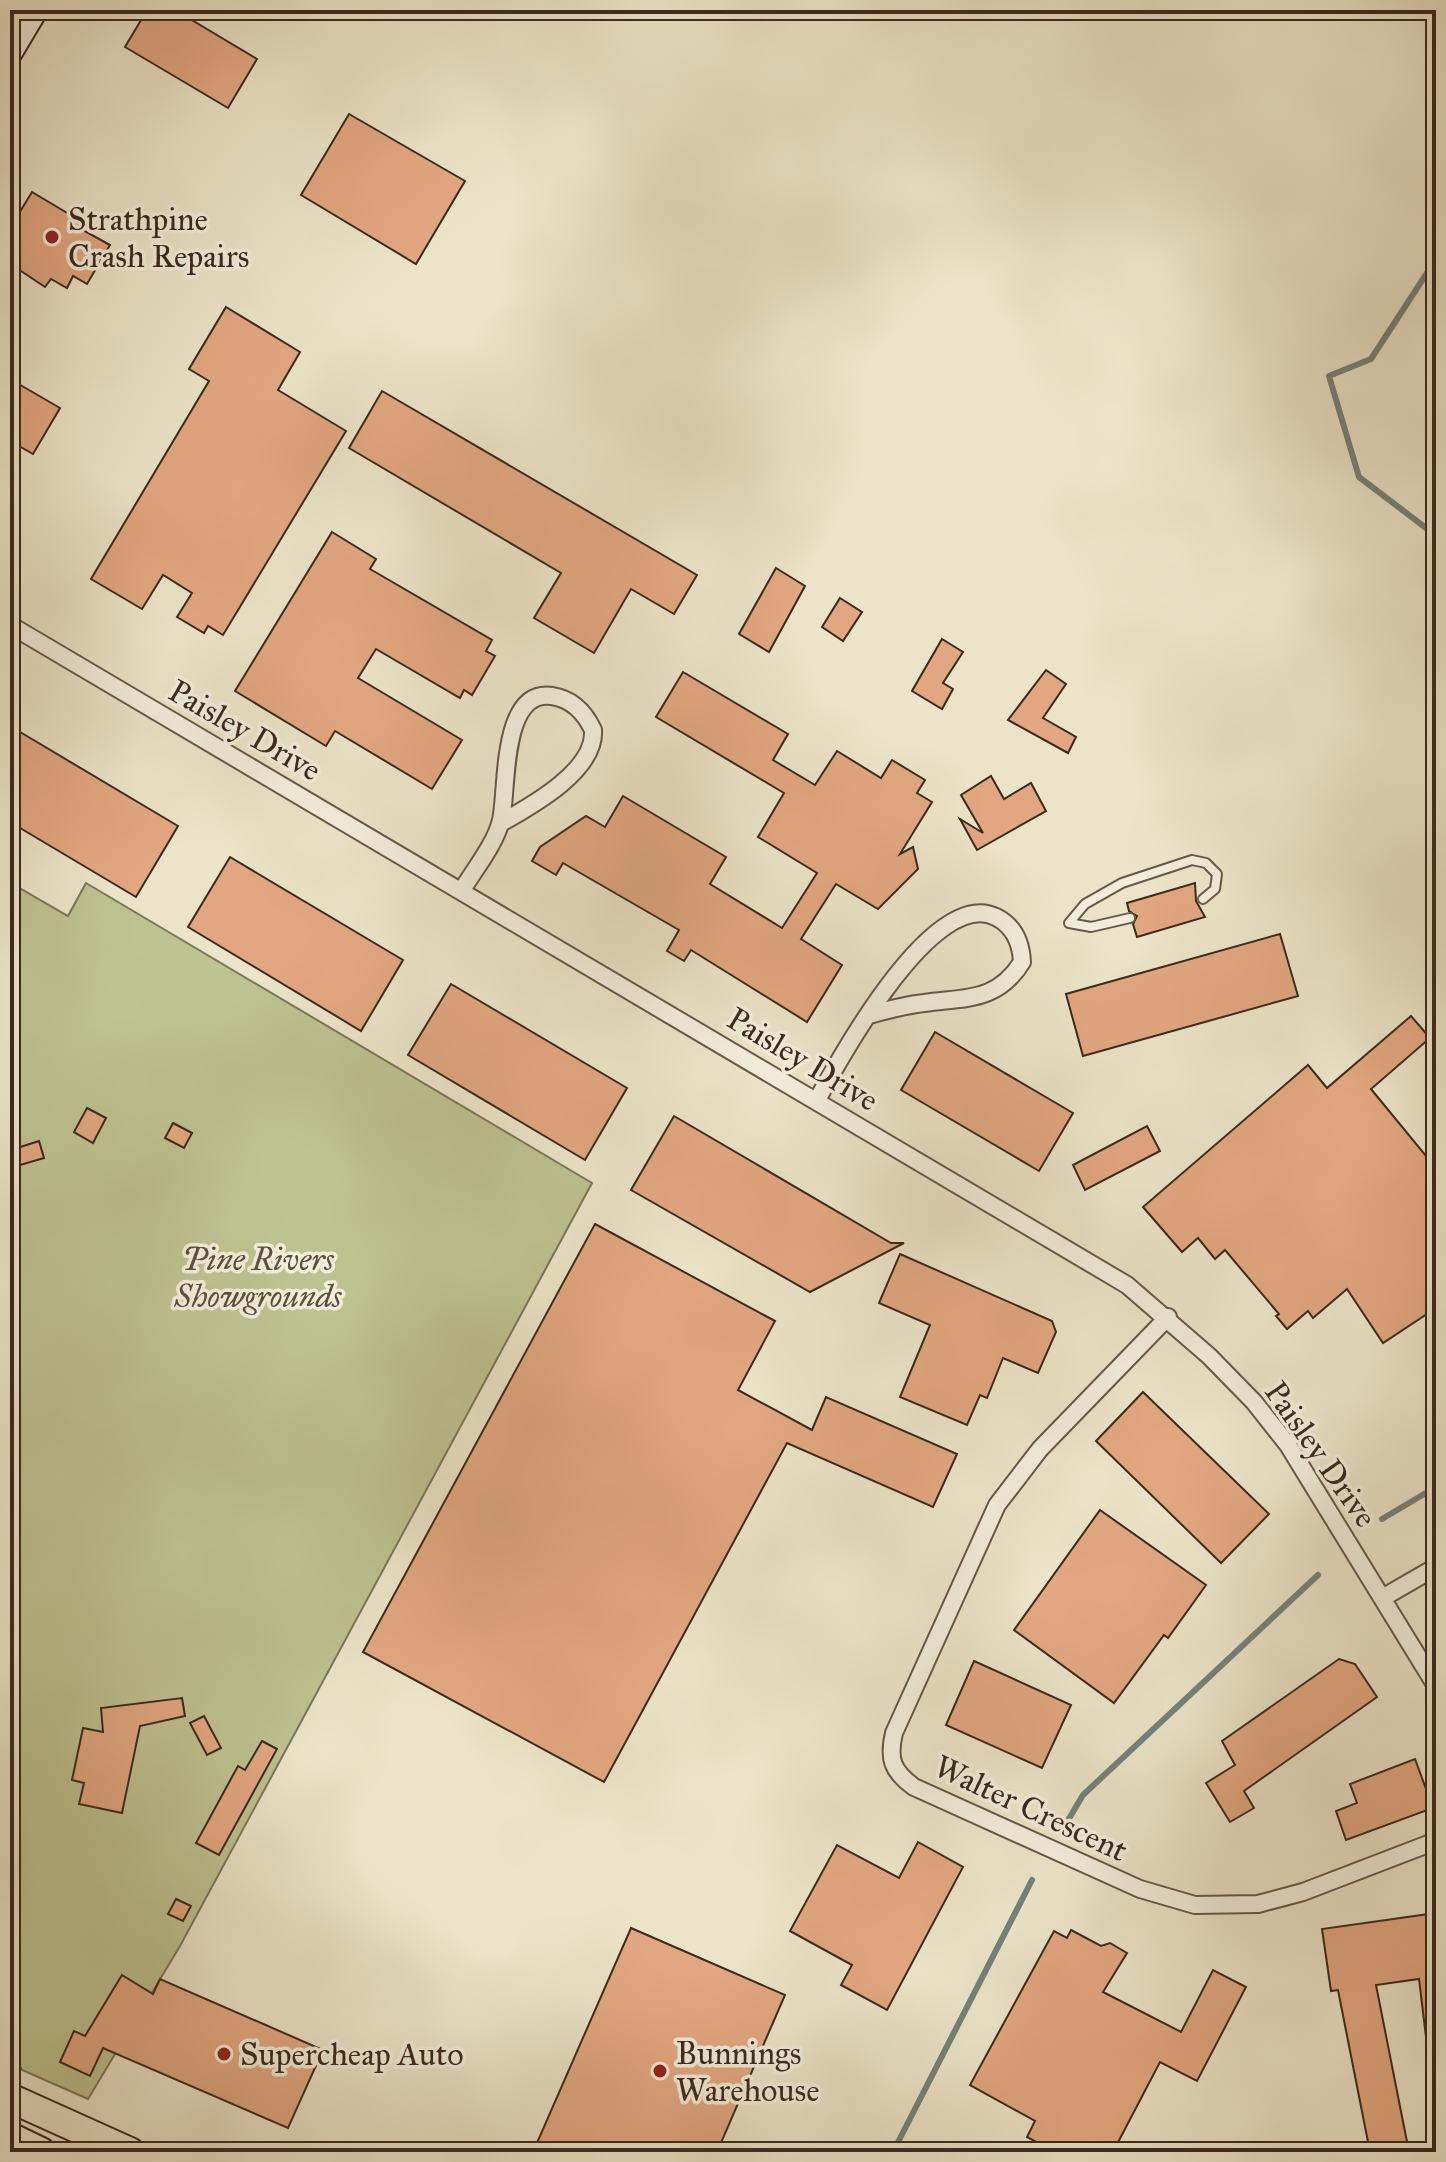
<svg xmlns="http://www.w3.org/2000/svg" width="1446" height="2162" font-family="'IM FELL Great Primer',serif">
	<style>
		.green { fill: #bec291; stroke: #7c7657; stroke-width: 2 }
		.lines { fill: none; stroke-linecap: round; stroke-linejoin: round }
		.stream { stroke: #73827c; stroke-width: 6 }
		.building { fill: #e2a780; stroke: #3a291d; stroke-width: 2 }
		.service-casing { stroke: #665848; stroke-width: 12 }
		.minor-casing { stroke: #665848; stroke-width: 20 }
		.secondary-casing { stroke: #3a291d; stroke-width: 28 }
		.trunk-casing { stroke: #3a291d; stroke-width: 32 }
		.service { stroke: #f2eddb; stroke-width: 8 }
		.minor { stroke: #f2eddb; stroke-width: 16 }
		.secondary { stroke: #f2eddb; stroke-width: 24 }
		.trunk { stroke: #ebe4c8; stroke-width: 28 }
		.poi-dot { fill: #8f2418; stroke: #f2eddb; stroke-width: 3 }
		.labels { text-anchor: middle; stroke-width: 7; stroke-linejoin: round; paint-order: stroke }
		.poi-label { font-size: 32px; fill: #3a291d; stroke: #f2eddb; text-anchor: start }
		.street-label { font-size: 32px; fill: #3a291d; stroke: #f2eddb }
		.park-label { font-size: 32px; font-style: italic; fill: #5b4f3a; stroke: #f2eddb }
	</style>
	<rect width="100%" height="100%" fill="#ebe4c8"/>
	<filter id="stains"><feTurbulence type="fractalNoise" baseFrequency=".0025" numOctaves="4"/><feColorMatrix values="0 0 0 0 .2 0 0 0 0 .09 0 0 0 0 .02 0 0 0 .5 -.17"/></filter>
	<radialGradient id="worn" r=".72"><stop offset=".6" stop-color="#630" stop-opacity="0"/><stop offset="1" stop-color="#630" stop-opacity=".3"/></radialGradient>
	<path class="green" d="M86,883L592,1183L180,1946L88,2099L22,2070L10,2046V886L21,889L68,916Z"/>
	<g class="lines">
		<g class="stream">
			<path d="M1436,259L1371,359L1329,376L1359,477L1426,528H1436"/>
			<path d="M1382,1519L1436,1487"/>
			<path d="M1064,1827L1083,1795L1318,1575"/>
			<path d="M893,2152L1032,1880"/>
		</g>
	</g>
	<g class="building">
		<path d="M147,10H175L257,59L228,108L125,47Z"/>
		<path d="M349,114L465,181L416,264L301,195Z"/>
		<path d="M32,192L79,220V228L110,245L87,284L73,276L67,288L51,279L45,287L15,267L20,259L10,253V228Z"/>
		<path d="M226,307L300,352L278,390L346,431L223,635L208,626L204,633L177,617L192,593L163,575L142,609L91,579L209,381L189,369Z"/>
		<path d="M10,379L60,408L33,454L10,441Z"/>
		<path d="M382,391L697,575L674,614L631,589L594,653L534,618L561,573L349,448Z"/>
		<path d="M332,532L376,559L370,569L492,640L486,651L495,656L472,695L464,690L460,698L376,649L358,678L462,740L432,789L335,731L326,746L235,691Z"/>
		<path d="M776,568L805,586L769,652L739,634Z"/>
		<path d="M840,598L862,612L843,641L822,627Z"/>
		<path d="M942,639L963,652L943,683L953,689L942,709L912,691Z"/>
		<path d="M1046,670L1066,684L1043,718L1076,737L1068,753L1008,720Z"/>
		<path d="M683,672L788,734L773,760L815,785L837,751L881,778L892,760L925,780L917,793L932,802L900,854L913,847L918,869L878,909L836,884L801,939L842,965L807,1022L691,950L684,961L667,951L679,930L563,863L556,875L532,861L540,847L586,816L605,827L623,796L726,857L710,884L782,928L817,873L758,837L784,793L656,717Z"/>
		<path d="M10,726L178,826L136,897L10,822Z"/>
		<path d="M991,776L1004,799L1031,783L1046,811L977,850L960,819L983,833L961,795Z"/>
		<path d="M230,857L403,960L361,1031L188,927Z"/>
		<path d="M1195,883L1196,901L1205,917L1137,937L1133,924L1137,916L1129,911L1127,903Z"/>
		<path d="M1280,934L1298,996L1083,1056L1066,994Z"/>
		<path d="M451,984L627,1088L585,1160L408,1055Z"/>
		<path d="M1411,1016L1430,1038L1371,1089L1436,1168V1308L1383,1343L1347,1289L1313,1318L1308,1311L1287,1329L1276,1316L1279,1314L1225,1250L1215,1259L1198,1238L1182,1252L1143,1207L1308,1065L1327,1088Z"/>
		<path d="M935,1032L1073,1113L1039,1171L901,1090Z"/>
		<path d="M87,1108L106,1118L93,1143L74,1132Z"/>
		<path d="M674,1116L891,1243H904L810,1292L631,1190Z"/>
		<path d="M173,1123L192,1133L184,1148L165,1138Z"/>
		<path d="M1147,1126L1160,1151L1085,1190L1073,1165Z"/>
		<path d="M39,1141L44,1158L20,1165L14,1149Z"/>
		<path d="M595,1224L775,1321L738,1390L812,1430L826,1397L957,1454L933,1507L787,1443L604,1782L363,1652Z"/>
		<path d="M900,1254L1052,1321L1056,1332L1038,1373L1003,1358L987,1398L980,1395L967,1425L900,1397L930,1325L879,1303Z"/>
		<path d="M1143,1392L1269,1514L1221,1563L1096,1441Z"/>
		<path d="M1100,1510L1206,1585L1168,1638L1164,1635L1114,1703L1014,1630Z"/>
		<path d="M1339,1659L1355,1664L1377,1697L1244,1791L1254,1808L1230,1822L1206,1783L1235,1765L1222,1741Z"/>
		<path d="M974,1661L1071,1705L1042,1768L946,1725Z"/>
		<path d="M182,1698L185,1716L140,1726L122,1813L79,1804L84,1783L72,1780L83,1728L103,1732L101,1708Z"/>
		<path d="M204,1716L221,1748L207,1755L190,1723Z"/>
		<path d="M262,1741L277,1749L219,1855L196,1843L238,1766L245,1770Z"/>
		<path d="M1415,1759L1433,1808L1346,1840L1336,1811L1357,1803L1350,1784Z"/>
		<path d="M918,1842L963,1867L887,2010L841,1985L852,1965L790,1931L837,1845L899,1878Z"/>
		<path d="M176,1899L191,1906L183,1921L168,1914Z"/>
		<path d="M1436,1913V2036L1426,2037L1419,1979L1376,1985L1409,2152H1370L1338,1990L1331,1991L1322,1929Z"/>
		<path d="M631,1928L785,1995L717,2152H533Z"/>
		<path d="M1071,1930L1101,1946L1110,1943L1127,1953L1103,1992L1181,2032L1213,1970L1246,1987L1197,2081L1160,2062L1113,2152H1055L1027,2137L1035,2121L970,2085L1054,1931L1067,1938Z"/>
		<path d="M122,1975L153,1994L160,1979L323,2050L288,2128L103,2048L90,2076L60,2062L74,2031L85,2036Z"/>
	</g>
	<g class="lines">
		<defs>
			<path id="service" d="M1130,918L1091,927L1069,923L1085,904L1122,883L1192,860L1206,863L1217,874L1215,889L1203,899"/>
			<g id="minor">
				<path d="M10,625L1127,1285L1209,1356L1254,1402L1288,1445L1436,1686"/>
				<path d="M462,890C474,870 496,843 501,820C508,789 500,689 552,696C572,699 585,713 593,730C596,770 533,805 501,823"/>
				<path d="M817,1100C841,1056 934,886 996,917C1014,926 1021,942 1022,962C997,1002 966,997 924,1003C906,1005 887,1010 869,1015"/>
				<path d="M1168,1317L1040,1449L997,1505L894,1733C888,1759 892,1771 914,1787L1140,1889L1195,1905L1258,1904L1303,1892L1436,1841"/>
				<path d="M1384,1597L1436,1567"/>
			</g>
			<path id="secondary" d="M10,52L35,10"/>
			<g id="trunk">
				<path d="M10,2098L130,2152"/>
				<path d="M10,2137L41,2152"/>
			</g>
		</defs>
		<use href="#service" class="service-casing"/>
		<use href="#minor" class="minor-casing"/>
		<use href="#secondary" class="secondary-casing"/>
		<use href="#trunk" class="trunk-casing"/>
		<use href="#service" class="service"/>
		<use href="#minor" class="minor"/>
		<use href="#secondary" class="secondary"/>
		<use href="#trunk" class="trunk"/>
	</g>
	<g class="poi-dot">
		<circle cx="52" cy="237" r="8"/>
		<circle cx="224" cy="2054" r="8"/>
		<circle cx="660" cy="2071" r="8"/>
	</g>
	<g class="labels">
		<g class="poi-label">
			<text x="68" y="230">Strathpine<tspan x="68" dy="37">Crash Repairs</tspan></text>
			<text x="676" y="2064">Bunnings<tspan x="676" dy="37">Warehouse</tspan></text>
			<text x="240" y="2065">Supercheap Auto</text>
		</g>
		<g class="street-label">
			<text transform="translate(245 730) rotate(30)" y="11">Paisley Drive</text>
			<text transform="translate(803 1059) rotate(31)" y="11">Paisley Drive</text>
			<text transform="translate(1321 1454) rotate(55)" y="11">Paisley Drive</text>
			<text transform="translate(1031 1808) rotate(25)" y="11">Walter Crescent</text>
		</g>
		<g class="park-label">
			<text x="258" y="1270">Pine Rivers<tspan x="258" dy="37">Showgrounds</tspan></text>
		</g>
	</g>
	<rect width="1446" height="2162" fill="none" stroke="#ebe4c8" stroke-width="40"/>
	<rect x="12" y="12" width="1422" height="2138" fill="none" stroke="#3a291d" stroke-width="4"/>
	<rect x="20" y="20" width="1406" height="2122" fill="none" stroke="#3a291d" stroke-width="2"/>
	<rect width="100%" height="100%" filter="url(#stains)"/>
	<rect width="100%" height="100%" fill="url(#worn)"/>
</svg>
